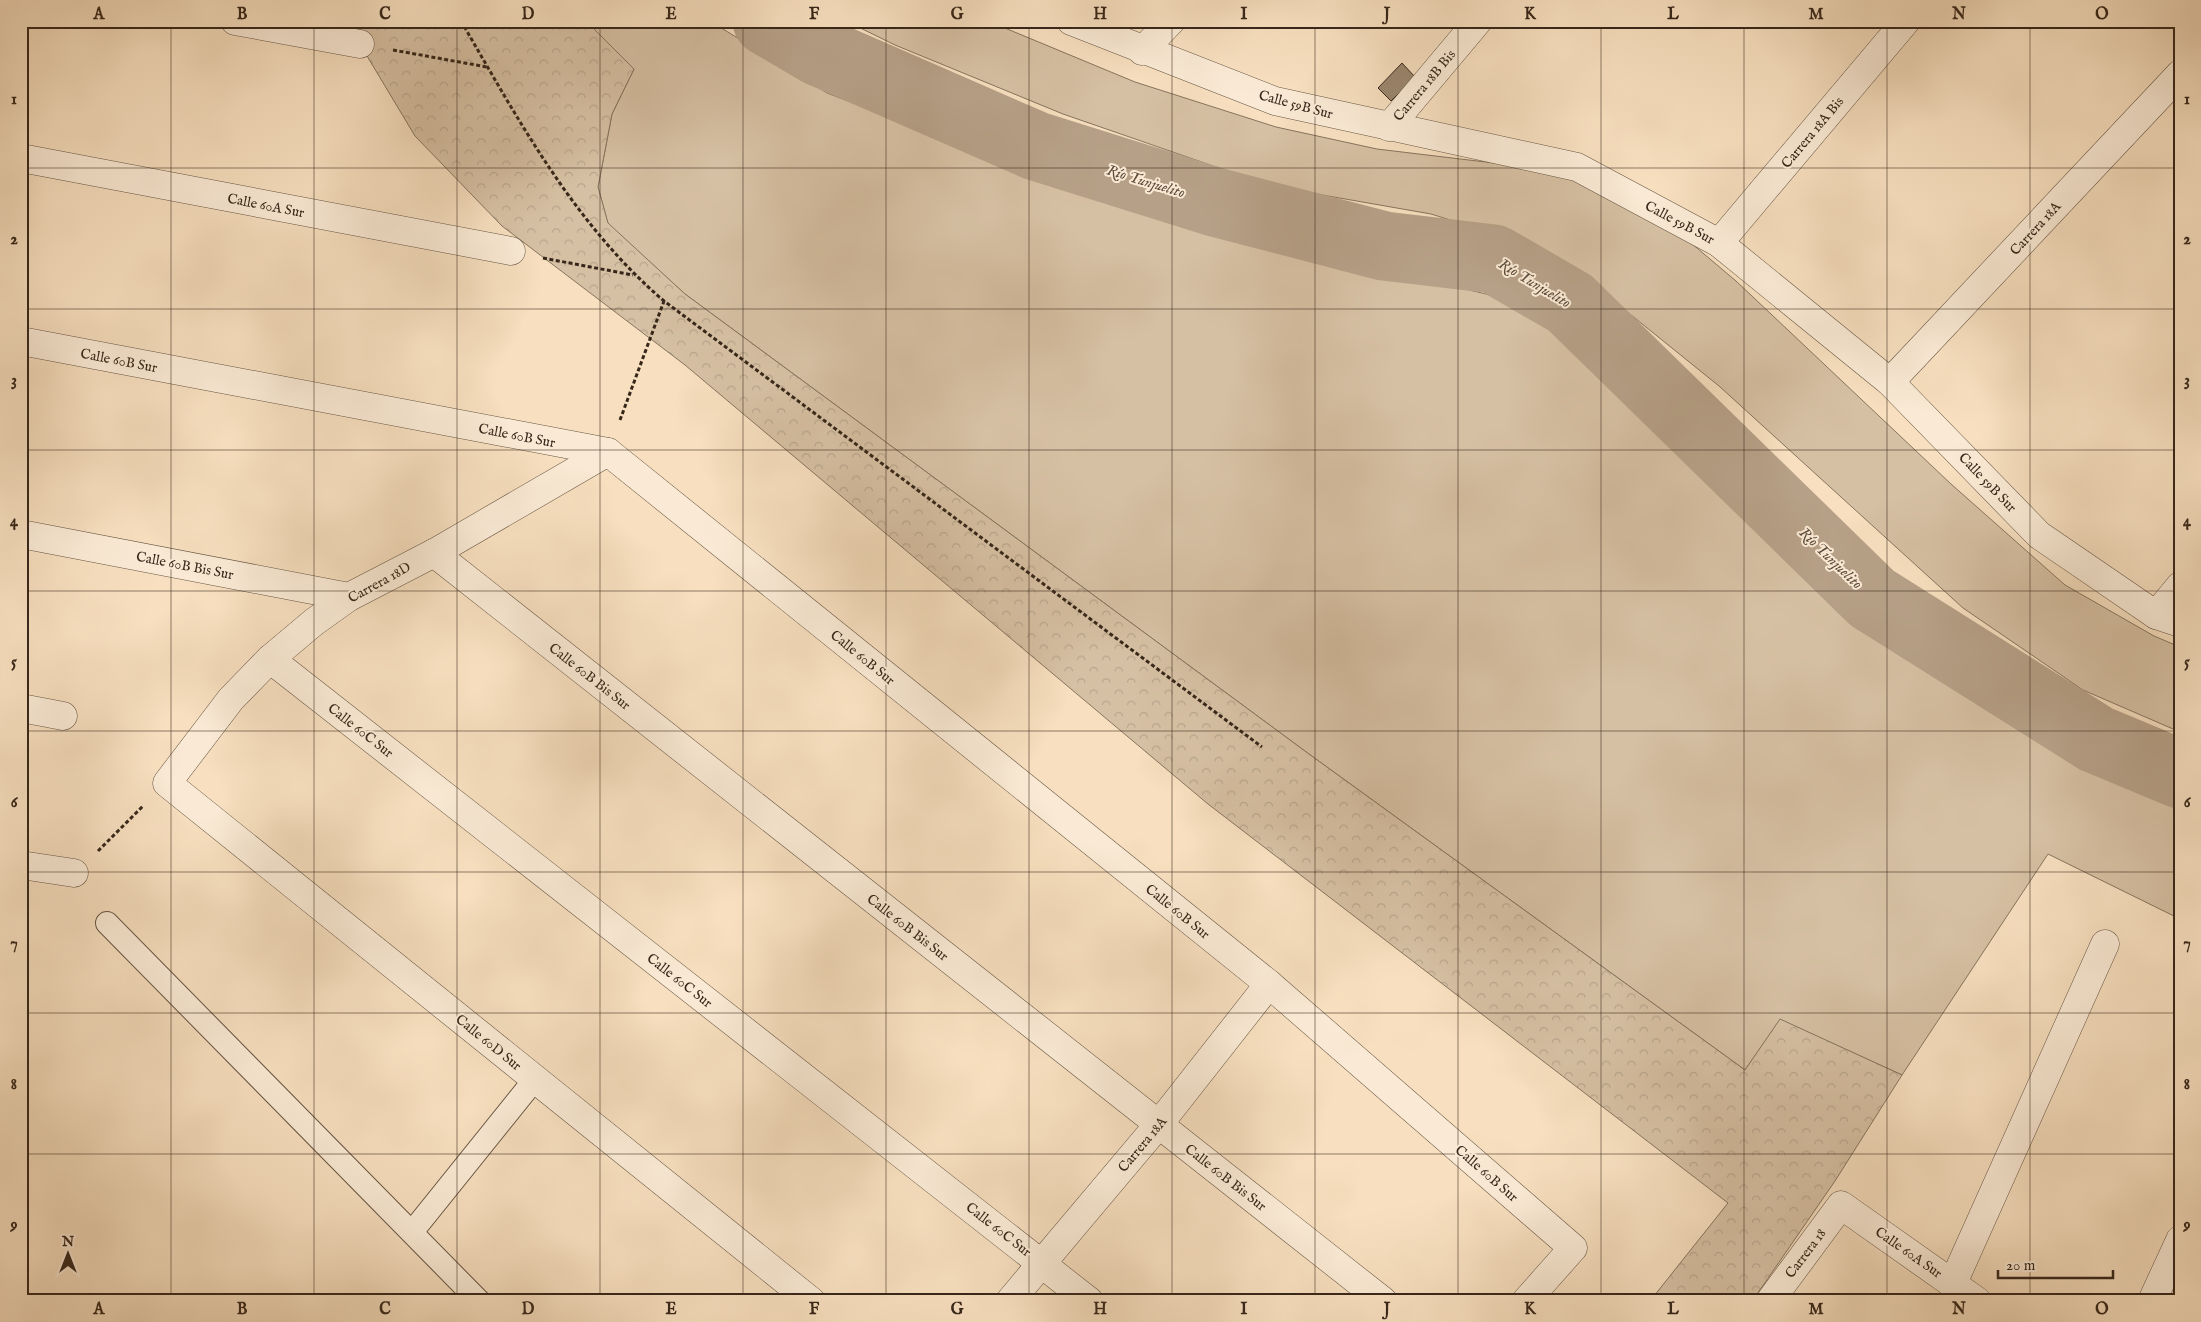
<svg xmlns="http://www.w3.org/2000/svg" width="2201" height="1322" font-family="'IM FELL English',serif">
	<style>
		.grass { fill: #d6c0a3; stroke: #86745e }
		.park { fill: url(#park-crowns); stroke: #86745e }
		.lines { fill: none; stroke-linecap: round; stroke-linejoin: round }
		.river { stroke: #b6a087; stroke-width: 69 }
		.building { fill: #9b8770; stroke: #37271a }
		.service-casing { stroke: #675543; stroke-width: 24 }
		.minor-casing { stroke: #675543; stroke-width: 29 }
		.path { stroke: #37271a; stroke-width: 3; stroke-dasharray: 4 2.5; stroke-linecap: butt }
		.service { stroke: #faead5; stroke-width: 22 }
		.minor { stroke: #faead5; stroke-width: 28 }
		.grid { fill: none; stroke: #37271a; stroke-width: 1; stroke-opacity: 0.55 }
		.labels { text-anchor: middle; stroke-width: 4; stroke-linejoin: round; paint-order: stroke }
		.street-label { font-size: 14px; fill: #37271a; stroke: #faead5 }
		.water-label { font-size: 15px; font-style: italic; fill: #5d4b3b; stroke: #faead5 }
		.neatline { fill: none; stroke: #37271a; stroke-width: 2 }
		.grid-label { font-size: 16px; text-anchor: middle; font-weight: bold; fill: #37271a }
	</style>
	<defs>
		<pattern id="park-crowns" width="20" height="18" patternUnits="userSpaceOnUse" patternTransform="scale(1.25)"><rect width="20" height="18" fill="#d6c0a3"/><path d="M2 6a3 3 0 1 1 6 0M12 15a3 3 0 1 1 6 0" fill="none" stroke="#b8a58c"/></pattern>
	</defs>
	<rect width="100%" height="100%" fill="#f7dfbf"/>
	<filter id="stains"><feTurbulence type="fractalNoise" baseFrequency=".004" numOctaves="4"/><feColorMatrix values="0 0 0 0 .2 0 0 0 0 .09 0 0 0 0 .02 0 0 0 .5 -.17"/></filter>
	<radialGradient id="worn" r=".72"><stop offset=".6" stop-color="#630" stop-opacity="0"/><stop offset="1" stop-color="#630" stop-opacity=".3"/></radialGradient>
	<g class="grass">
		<path d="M586,21H710L827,93L1073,187L1257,239L1511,300L1568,333L1667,423L1877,634L2042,737L2180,798V919L2048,854L1902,1075L1780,1020L1745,1070L1309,754L685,294L608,224L598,187L612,114L634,69Z"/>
		<path d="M846,21H988L1135,82L1276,127L1377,149L1544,169L1610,193L1665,221L1736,281L1951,484L2065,585L2154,636L2180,647V732L2083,690L1963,608L1719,386L1584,277L1518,241L1431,214L1271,186L1063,114L895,45Z"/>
	</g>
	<path class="park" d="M346,21H586L634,69L612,114L598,187L608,223L685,294L1309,754L1745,1070L1780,1019L1902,1075L1835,1181L1753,1300L1650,1301L1728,1203L1208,804L685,365L502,226L415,136Z"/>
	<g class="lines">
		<path class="river" d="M767,21L818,51L1036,146L1215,202L1384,246L1494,259L1570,303L1872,598L2096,739L2180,774"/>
	</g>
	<path class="building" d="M1402,63L1415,77L1391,101L1378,88Z"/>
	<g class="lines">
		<defs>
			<g id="service">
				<path d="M107,923L479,1301"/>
				<path d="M412,1232L535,1079"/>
			</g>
			<g id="minor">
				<path d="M235,21L360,44"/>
				<path d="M1071,21L1275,101L1577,167L1719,243L1890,382L2039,535L2156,615L2180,623"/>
				<path d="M1142,51L1171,21"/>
				<path d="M1389,127L1478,21"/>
				<path d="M21,158L511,251"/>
				<path d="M1719,243L1906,21"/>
				<path d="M21,341L608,452L1269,984L1573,1248L1526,1301"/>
				<path d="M1890,382L2180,74"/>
				<path d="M608,452L434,553L349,597L314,622L270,659L231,699L167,783L811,1301"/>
				<path d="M21,534L349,597"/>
				<path d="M434,553L1383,1301"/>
				<path d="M2156,615L2180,586"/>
				<path d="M270,659L1089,1301"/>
				<path d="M21,708L63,716"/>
				<path d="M21,865L74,873"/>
				<path d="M1953,1283L2105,944"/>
				<path d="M1010,1301L1159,1124L1269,984"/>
				<path d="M1770,1301L1841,1205L1977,1301"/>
				<path d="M2152,1301L2180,1240"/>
			</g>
		</defs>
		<use href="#service" class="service-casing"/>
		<use href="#minor" class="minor-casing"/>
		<g class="path">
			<path d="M461,21C519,121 575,225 664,301L1262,747"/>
			<path d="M393,50L487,67"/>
			<path d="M543,258L633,275"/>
			<path d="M620,420L664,301"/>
			<path d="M98,851L143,806"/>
		</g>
		<use href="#service" class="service"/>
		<use href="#minor" class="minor"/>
	</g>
	<path class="grid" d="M171,21V1301M314,21V1301M457,21V1301M600,21V1301M743,21V1301M886,21V1301M1029,21V1301M1172,21V1301M1315,21V1301M1458,21V1301M1601,21V1301M1744,21V1301M1887,21V1301M2030,21V1301M21,168H2180M21,309H2180M21,450H2180M21,591H2180M21,731H2180M21,872H2180M21,1013H2180M21,1154H2180"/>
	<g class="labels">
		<g class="street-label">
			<text transform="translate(1424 85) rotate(-50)" y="5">Carrera 18B Bis</text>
			<text transform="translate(1296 104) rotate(15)" y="5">Calle 59B Sur</text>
			<text transform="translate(1812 132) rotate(-50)" y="5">Carrera 18A Bis</text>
			<text transform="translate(266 205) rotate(11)" y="5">Calle 60A Sur</text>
			<text transform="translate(1680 222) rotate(28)" y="5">Calle 59B Sur</text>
			<text transform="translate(2035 228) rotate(-47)" y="5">Carrera 18A</text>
			<text transform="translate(119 360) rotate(11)" y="5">Calle 60B Sur</text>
			<text transform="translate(517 435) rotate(11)" y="5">Calle 60B Sur</text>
			<text transform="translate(1988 482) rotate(46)" y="5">Calle 59B Sur</text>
			<text transform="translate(185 565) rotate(11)" y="5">Calle 60B Bis Sur</text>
			<text transform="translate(379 582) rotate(-29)" y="5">Carrera 18D</text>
			<text transform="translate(863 657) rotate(39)" y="5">Calle 60B Sur</text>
			<text transform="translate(590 676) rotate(38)" y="5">Calle 60B Bis Sur</text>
			<text transform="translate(361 730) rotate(38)" y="5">Calle 60C Sur</text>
			<text transform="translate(1178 911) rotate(39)" y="5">Calle 60B Sur</text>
			<text transform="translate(908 927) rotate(38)" y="5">Calle 60B Bis Sur</text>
			<text transform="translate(680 980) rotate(38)" y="5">Calle 60C Sur</text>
			<text transform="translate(489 1042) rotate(39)" y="5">Calle 60D Sur</text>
			<text transform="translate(1142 1144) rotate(-50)" y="5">Carrera 18A</text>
			<text transform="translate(1487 1173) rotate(41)" y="5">Calle 60B Sur</text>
			<text transform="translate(1226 1177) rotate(38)" y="5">Calle 60B Bis Sur</text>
			<text transform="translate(999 1229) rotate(38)" y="5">Calle 60C Sur</text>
			<text transform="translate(1909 1252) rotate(35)" y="5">Calle 60A Sur</text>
			<text transform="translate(1805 1253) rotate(-53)" y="5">Carrera 18</text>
		</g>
		<g class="water-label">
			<text transform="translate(1146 181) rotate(17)" y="5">Río Tunjuelito</text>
			<text transform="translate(1535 283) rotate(31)" y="5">Río Tunjuelito</text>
			<text transform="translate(1831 558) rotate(44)" y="5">Río Tunjuelito</text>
		</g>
	</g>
	<rect width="2201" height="1322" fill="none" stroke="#f7dfbf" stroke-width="55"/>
	<g transform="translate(68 1254)" stroke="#faead5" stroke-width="4" paint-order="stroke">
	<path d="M0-4L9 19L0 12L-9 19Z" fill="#37271a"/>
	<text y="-8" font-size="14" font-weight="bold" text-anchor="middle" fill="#37271a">N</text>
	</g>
	<path d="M1998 1270v8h115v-8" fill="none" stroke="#37271a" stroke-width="2.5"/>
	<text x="2006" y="1270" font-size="15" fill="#37271a" stroke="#faead5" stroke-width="4" paint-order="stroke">20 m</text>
	<rect x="28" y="28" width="2146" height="1266" class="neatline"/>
	<g class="grid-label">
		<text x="99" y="19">A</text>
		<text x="242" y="19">B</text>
		<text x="385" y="19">C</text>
		<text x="528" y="19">D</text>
		<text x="671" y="19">E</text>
		<text x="814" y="19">F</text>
		<text x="957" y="19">G</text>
		<text x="1100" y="19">H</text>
		<text x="1244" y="19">I</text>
		<text x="1387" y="19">J</text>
		<text x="1530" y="19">K</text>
		<text x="1673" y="19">L</text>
		<text x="1816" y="19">M</text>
		<text x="1959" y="19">N</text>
		<text x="2102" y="19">O</text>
		<text x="14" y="104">1</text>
		<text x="2187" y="104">1</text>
		<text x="14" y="244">2</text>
		<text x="2187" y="244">2</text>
		<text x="14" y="385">3</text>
		<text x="2187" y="385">3</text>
		<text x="14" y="526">4</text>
		<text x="2187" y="526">4</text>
		<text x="14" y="667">5</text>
		<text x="2187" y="667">5</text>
		<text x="14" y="807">6</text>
		<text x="2187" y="807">6</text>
		<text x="14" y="948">7</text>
		<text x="2187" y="948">7</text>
		<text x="14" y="1089">8</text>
		<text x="2187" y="1089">8</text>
		<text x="14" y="1230">9</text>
		<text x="2187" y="1230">9</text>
		<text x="99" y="1314">A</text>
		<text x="242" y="1314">B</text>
		<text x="385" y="1314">C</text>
		<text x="528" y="1314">D</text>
		<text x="671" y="1314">E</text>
		<text x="814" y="1314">F</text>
		<text x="957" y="1314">G</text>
		<text x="1100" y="1314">H</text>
		<text x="1244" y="1314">I</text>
		<text x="1387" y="1314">J</text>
		<text x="1530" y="1314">K</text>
		<text x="1673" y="1314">L</text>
		<text x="1816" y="1314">M</text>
		<text x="1959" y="1314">N</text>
		<text x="2102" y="1314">O</text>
	</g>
	<rect width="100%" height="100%" filter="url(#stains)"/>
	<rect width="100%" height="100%" fill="url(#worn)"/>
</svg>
